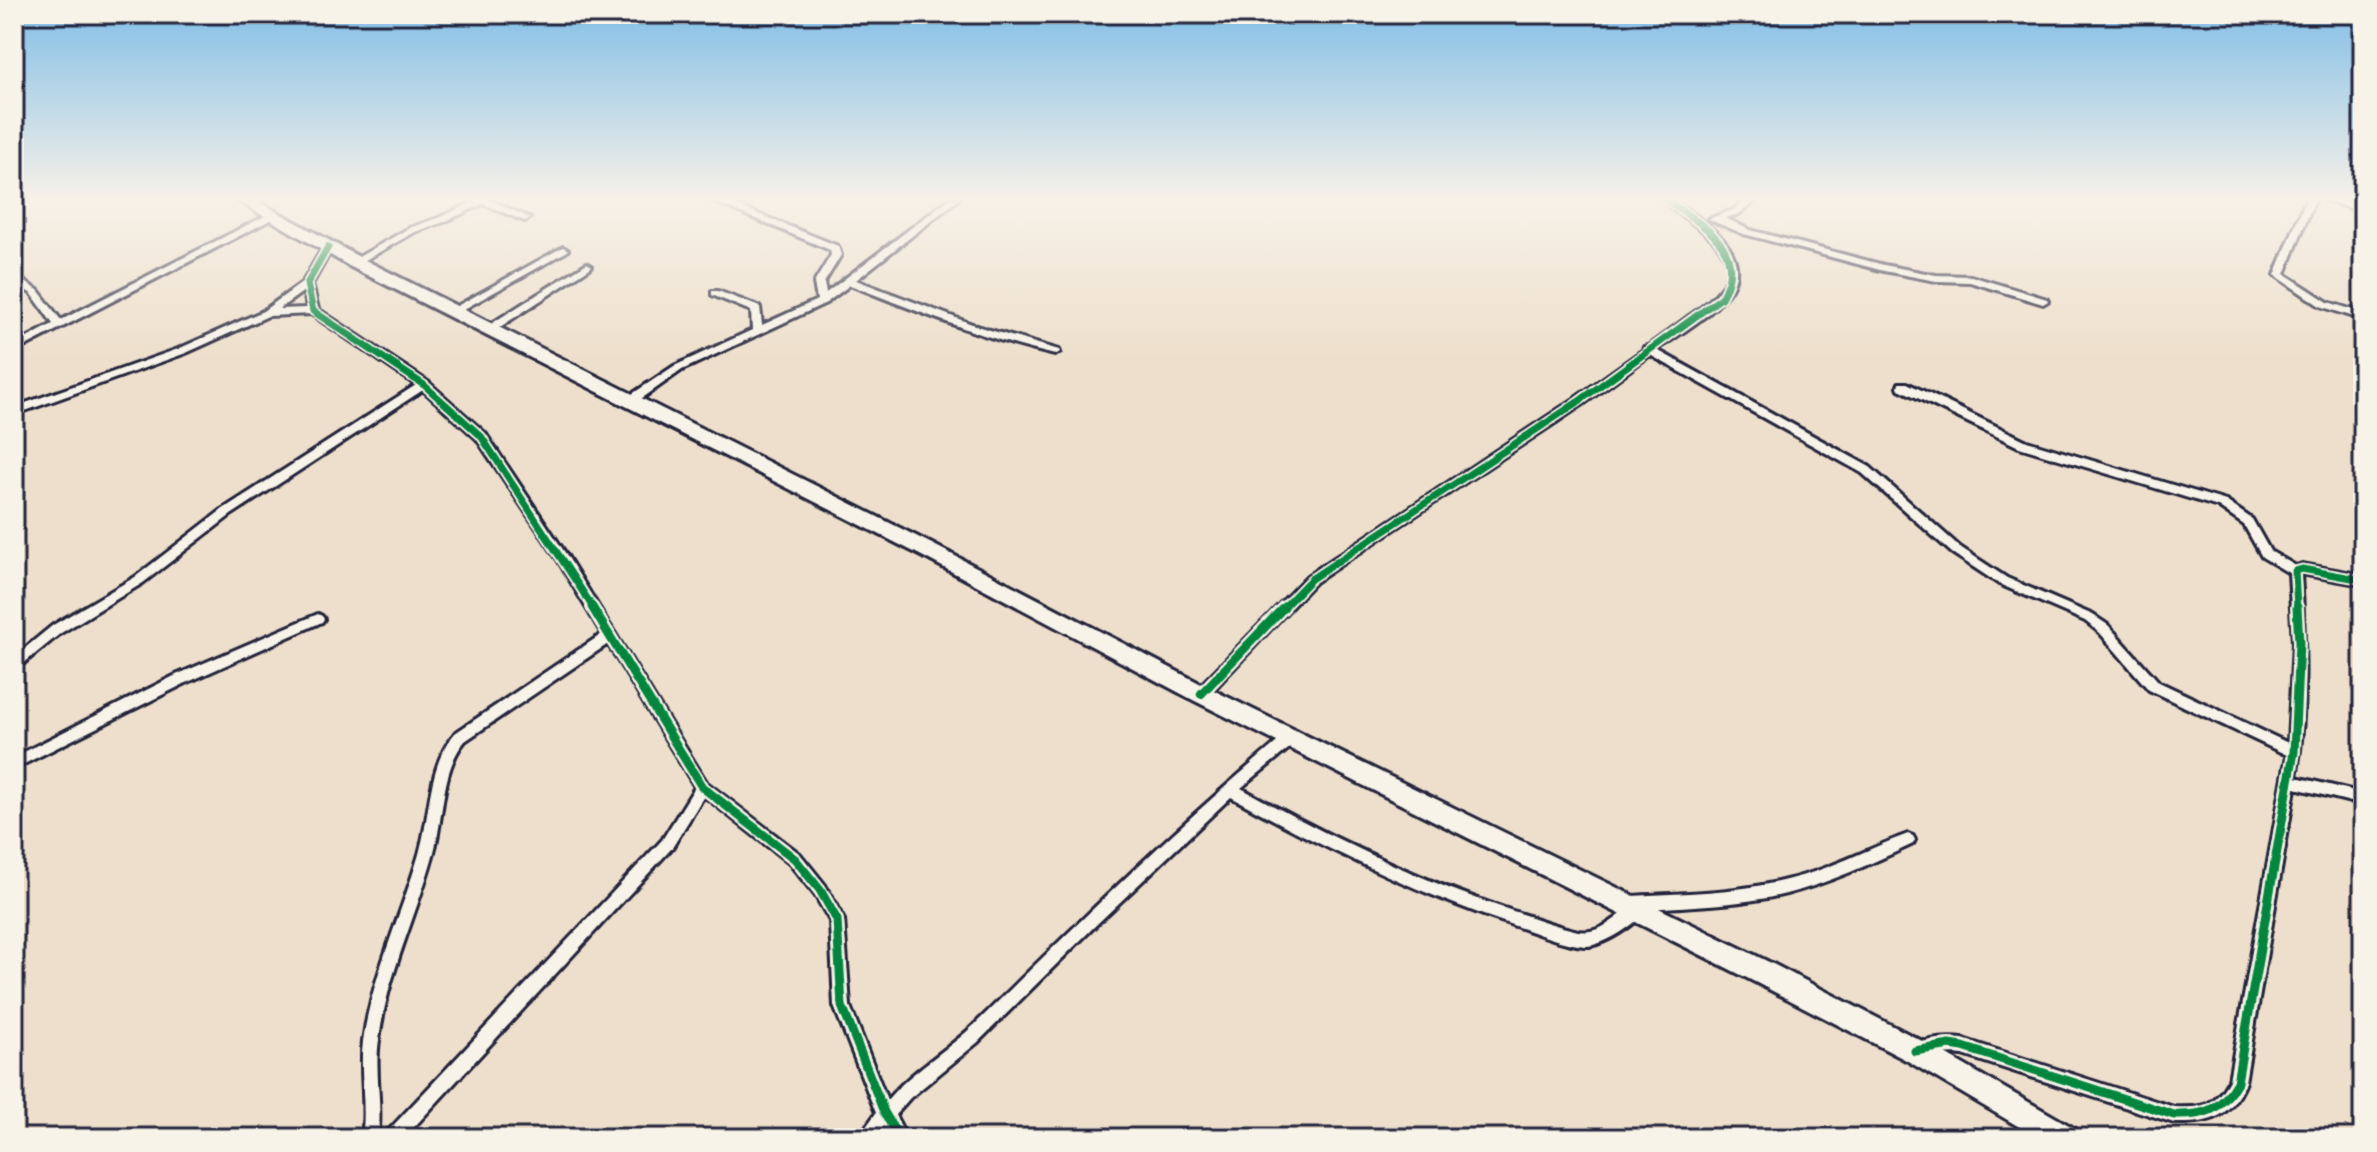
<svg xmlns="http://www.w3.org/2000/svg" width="2377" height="1152" font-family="Mynerve,sans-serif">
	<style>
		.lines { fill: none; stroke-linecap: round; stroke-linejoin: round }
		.street-casing { stroke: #22223b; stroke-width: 6 }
		.primary-casing { stroke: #22223b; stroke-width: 6 }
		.street { fill: #f7f3e8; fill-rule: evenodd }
		.primary { fill: #f7f3e8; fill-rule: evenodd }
		.cycleway-far1-casing { stroke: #f7f3e8; stroke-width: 11 }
		.cycleway-casing { stroke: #f7f3e8; stroke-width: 14 }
		.cycleway-far1 { stroke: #00873e; stroke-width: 7 }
		.cycleway { stroke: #00873e; stroke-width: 9 }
	</style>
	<rect width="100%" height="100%" fill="#eddfcb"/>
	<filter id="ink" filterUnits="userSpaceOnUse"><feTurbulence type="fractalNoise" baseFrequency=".0125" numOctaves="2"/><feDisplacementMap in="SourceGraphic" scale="16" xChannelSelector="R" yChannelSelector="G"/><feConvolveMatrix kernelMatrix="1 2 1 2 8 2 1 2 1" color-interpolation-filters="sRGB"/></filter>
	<g filter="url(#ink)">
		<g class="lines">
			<defs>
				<g id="street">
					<path d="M475,199H488L530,218L525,221L522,220L483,204L444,222L415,232L358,264H352L350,262L409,228L438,218L475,201Z"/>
					<path d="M708,199H721L838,246L841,255L824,283L826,293L949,199H959L856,280L980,327L1059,350L1060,352L1055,355C984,339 917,311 850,285L826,303L682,370L634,404H626L625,401L626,398L674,366L752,330L751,311L712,295V291H718L760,307L762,325L817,300L814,283L831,255L830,250Z"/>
					<path d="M1661,199C1678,199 1695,215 1709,226C1777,283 1702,317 1657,350L1870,467L1960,547L2007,578L2093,615L2108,625L2159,682L2288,743L2293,643L2289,573L2262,557L2244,525L2218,507L2019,447L1899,389L1898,386L1899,383H1907L2027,441L2226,501L2252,519L2270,551L2296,566L2302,564L2363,575V585L2301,574C2305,641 2308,710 2296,777L2363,793V805L2295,788L2245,1082C2230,1118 2211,1124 2174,1123L1963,1055C1945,1052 1927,1060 1913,1055L1910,1050L1913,1045C1928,1039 1946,1037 1963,1039L2174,1107C2204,1108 2214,1107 2229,1080L2287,755L2149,690L2100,633L2085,621L1999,584L1952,553L1862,473L1650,355L1582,405L1315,582L1206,698L1201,699L1196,698L1195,694L1196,690L1307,576L1574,399L1643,350L1644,347L1648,346C1662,336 1676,326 1689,316C1716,297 1745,276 1715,242C1699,225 1678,215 1661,199Z"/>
					<path d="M1747,199H1757L1739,214L1725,218L1750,230L1884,265L1936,275L1971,276L2047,299L2048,301L2043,304L1970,282L1936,281L1884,271L1744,234L1708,219L1733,210Z"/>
					<path d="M2306,199H2315L2285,274L2328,302L2363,313V320L2320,306L2275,275Z"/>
					<path d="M2323,199H2338L2363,207V213Z"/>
					<path d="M271,213L274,214V218L14,352V345L53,324L32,294L14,283V275L38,290L61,320Z"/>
					<path d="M328,244L333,247L312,284L318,309L428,382L485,433L566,554L707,783L800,854L825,885L844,920L850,1006L887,1100C912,1070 947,1051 975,1024C1077,924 1178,824 1288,733L1293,731L1298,733L1300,737L1298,741L1241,788C1328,836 1418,880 1513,911C1535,918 1556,926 1578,931C1599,934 1612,921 1628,909L1624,903L1626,898L1631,896C1683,893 1735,893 1786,880C1829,870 1867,849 1908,834L1913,836L1915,840L1913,844C1872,863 1830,883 1786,894C1740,905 1692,906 1645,909C1641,923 1601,947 1585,946C1562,944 1537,933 1515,926C1416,893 1322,847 1231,797L1098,923L977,1043L910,1098L895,1115L907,1138H890L884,1128L876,1138H858L876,1113L834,1006L830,921L815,895L790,864L704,796L672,848L404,1138H385L387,1132L662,840L695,787L608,644L465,741C441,769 444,817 434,852C417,915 387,975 379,1040C374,1073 383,1105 378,1138H362C367,1105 359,1073 363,1041C372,976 401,916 419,854C431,814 427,766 455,733L602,634L558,560L477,439L423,390L231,515L143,583L61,633L18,668L14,669V657L53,625L135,577L223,509L416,385L311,314L268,316L186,353L14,415V407L178,349L263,311L303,282L323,247ZM304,291L307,308L279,309Z"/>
					<path d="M563,247L568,250L566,252L457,313L453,314L448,311Z"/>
					<path d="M587,263L592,266L590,268L494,331H486V327Z"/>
					<path d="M318,614L322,616L324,619L322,622L186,683L14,769V757L176,675Z"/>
				</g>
				<path id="primary" d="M235,199H254L361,258L934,545L1209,688L1773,964L1924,1042L2074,1128L2077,1138H2038L1906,1060L1755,982L1193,700L920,555L349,266Z"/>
			</defs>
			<use href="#street" class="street-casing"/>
			<use href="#primary" class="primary-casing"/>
			<use href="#street" class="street"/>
			<use href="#primary" class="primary"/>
			<defs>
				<g id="cycleway-far1">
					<path d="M328,247L307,284L313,311L424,385L481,436L594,609"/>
					<path d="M1282,609L1311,579L1578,402L1721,298C1750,248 1701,225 1665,199"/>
					<path d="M2297,609L2295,571L2302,569L2363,580"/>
				</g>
				<g id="cycleway">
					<path d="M592,607L702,787L795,859L820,890L837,920L842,1006L884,1112L899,1138"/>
					<path d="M1201,694L1284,607"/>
					<path d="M1915,1051L1950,1045L1963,1047L2174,1115C2206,1116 2221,1110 2237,1082L2294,752L2299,643L2297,607"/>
				</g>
			</defs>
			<use href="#cycleway-far1" class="cycleway-far1-casing"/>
			<use href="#cycleway" class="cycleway-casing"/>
			<use href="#cycleway-far1" class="cycleway-far1"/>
			<use href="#cycleway" class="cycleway"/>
		</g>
	</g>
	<linearGradient id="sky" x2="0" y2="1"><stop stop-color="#80bee7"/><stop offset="0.55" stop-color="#f7f1e8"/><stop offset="1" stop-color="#f7f1e8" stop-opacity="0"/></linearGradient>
	<rect width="2377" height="361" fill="url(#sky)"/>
	<rect width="2377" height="1152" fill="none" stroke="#f7f3e8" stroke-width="48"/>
	<rect x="24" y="24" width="2329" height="1104" fill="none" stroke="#22223b" stroke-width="3" filter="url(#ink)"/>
</svg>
